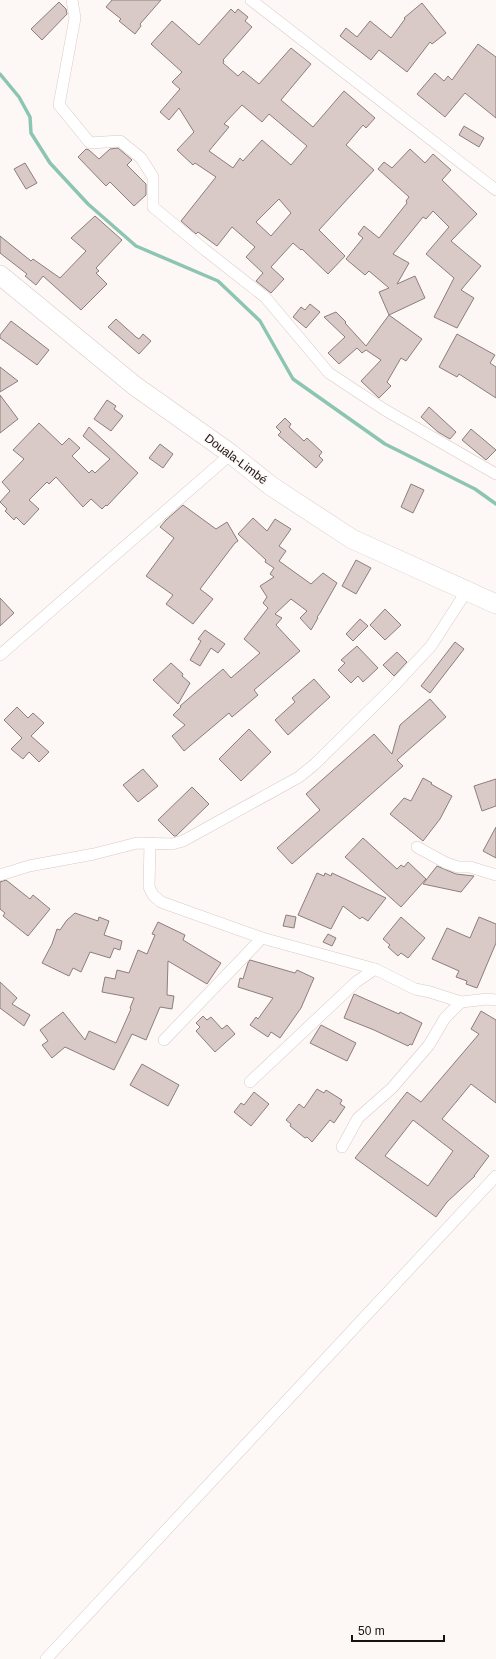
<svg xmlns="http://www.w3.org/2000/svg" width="496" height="1659" font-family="Helvetica,sans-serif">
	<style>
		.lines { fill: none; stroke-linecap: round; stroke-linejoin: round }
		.stream { stroke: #8dc5b3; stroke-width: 3.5 }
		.building { fill: #d9cac7; stroke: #8c7e7b; fill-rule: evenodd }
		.street-casing { stroke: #d9cac7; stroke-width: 12 }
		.highway-casing { stroke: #d9cac7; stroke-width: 20 }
		.street { stroke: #fff; stroke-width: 11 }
		.highway { stroke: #fff; stroke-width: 19 }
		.labels { text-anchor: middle; stroke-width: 3; stroke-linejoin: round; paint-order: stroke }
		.street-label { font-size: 12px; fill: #181311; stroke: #fdf7f5 }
	</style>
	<rect width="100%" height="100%" fill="#fdf7f5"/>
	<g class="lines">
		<path class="stream" d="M0,74L19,97L30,117L31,133L50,163L88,204L136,246L218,281L260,321L293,379L385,444L475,489L496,504"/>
	</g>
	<g class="building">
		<path d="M112,0H161L140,24L141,26L135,34L119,21L121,19L106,7Z"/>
		<path d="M59,2L66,9L67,14L42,40L31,29Z"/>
		<path d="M422,3L446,33L432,44L430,42L407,72L379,50L371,60L340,36L346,28L357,37L370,21L391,38L405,19L404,18Z"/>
		<path d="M231,9L235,13L238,9L248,17L245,21L252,27L223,60L224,61L223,63L238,76L243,71L259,84L291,48L311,64L281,100L313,127L344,91L375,118L366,128L363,125L346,145L374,170L319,230L345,256L328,274L302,249L301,250L293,243L271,267L284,279L271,293L256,281L263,273L246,257L255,247L232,227L217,246L198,232L196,234L181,221L216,177L195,163L193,165L177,150L194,132L179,108L169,120L160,112L180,89L172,82L182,72L151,44L172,21L199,45ZM242,105L262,122L269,114L307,146L291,165L262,140L243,161L240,158L233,168L209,151L229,127L224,124ZM279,199L291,213L271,236L256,222Z"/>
		<path d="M478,44L496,57V118L465,93L445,117L417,94L435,73L444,81L448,76L452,80Z"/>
		<path d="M464,126L484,138L479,147L459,135Z"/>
		<path d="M118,148L132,160L127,165L146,184V195L134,206L110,182L106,186L78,157L86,149L89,150L99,159L110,149Z"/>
		<path d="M410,149L425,163L433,154L451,170L442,180L477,214L451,241L481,266L461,290L474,298L457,328L434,317L454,278L426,254L449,227L433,211L426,219L423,217L393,254L409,263L397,284L415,276L425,298L389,315L379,292L389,288L369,271L365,275L346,259L363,238L358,234L364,226L379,238L407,203L406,201L409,197L378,169L384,162L392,168Z"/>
		<path d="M25,163L37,183L26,189L14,169Z"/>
		<path d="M95,216L122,240L96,268L99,271L96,273L107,284L81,310L43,276L36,285L25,276L27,274L0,253V236L31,261L33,259L60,278L86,251L71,238Z"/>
		<path d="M310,304L320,312L306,328L293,317L301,307L305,310Z"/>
		<path d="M336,312L346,322L345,323L366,346L389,315L422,339L406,361L401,358L387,382L391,386L379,398L361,381L381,360L366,350L362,353L357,348L339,364L328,353L345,337L324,317Z"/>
		<path d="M116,319L136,337L139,339L143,334L151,341L139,354L108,327Z"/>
		<path d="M11,321L49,350L37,365L0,338V335Z"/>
		<path d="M457,334L495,355L490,363L496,367V398L459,374L457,377L439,367Z"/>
		<path d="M0,367L18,381L0,392Z"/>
		<path d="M0,395L18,419L0,433Z"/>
		<path d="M107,400L116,406L114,409L123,416L111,431L94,419Z"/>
		<path d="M429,407L456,432L450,439L438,432L421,417Z"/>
		<path d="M285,418L291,424L289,427L304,441L307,438L322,452L319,456L323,460L316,468L278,435L281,432L276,427Z"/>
		<path d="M39,423L62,445L69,438L80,448L72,456L89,473L92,470L95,473L110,459L83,436L89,427L138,473L107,506L106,505L102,509L91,499L83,507L56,477L49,484L47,482L29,500L39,509L24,525L16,517L14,520L5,511L7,509L0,502L10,491L2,482L24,459L13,450Z"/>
		<path d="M471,429L496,450L486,460L462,440Z"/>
		<path d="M160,444L173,454L163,468L149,458Z"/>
		<path d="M411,484L424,490L413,513L401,507Z"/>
		<path d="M183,505L216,529L227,522L238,541L235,543L200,589L213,599L193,624L166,604L173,595L146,576L174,538L160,527L166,520Z"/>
		<path d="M253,518L267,531L275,519L291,529L279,546L286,551L279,561L311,584L323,573L337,583L320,613L317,617L318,618L311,630L300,618L307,611L291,599L275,614L282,618L276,625L300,651L254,690L258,695L232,717L229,713L184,751L172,736L185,725L173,715L181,707L180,706L223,669L231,678L260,653L244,639L268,608L263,603L267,597L260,586L274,577L270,574L274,568L265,562L266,560L238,534Z"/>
		<path d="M356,560L371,568L356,594L342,586Z"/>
		<path d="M0,598L14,613L0,626Z"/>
		<path d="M385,609L401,625L385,640L370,625Z"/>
		<path d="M360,619L368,626L353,641L346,634Z"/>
		<path d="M205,630L225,644L218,653L211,648L200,666L190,660L201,641L198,639Z"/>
		<path d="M455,642L464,649L430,693L421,686Z"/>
		<path d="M357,646L378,668L363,682L358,676L351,683L338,670L345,663L341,660Z"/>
		<path d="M397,652L407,662L394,676L383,665Z"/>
		<path d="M171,663L183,674L182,676L190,683L178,704L153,680Z"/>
		<path d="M314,679L330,697L288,735L275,720L295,702L292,698Z"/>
		<path d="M430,699L446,717L397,760L403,766L292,864L277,848L320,810L306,794L374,734L392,754L400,725Z"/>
		<path d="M17,707L28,718L33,713L44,723L31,736L49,752L39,762L29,752L23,759L11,749L22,738L4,720Z"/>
		<path d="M249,729L271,752L241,781L219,759Z"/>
		<path d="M143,769L158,786L138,802L123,785Z"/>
		<path d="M423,778L432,783L431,784L452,796L440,819L423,841L390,814L404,798L411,801Z"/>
		<path d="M496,779V806L482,811L474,786Z"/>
		<path d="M192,787L209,804L176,836H174L158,820Z"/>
		<path d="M496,827V858L483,851Z"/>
		<path d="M363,838L397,869L401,865L404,867L408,862L426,879L401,907L345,857Z"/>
		<path d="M437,866L456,874L474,876L461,892L423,884Z"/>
		<path d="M317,873L324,876L325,873L331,876L332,873L386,898L368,921L362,917L360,919L343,906L331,929L298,915Z"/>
		<path d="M6,880L30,899L33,895L50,909L28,936L3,916L5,913L0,909V882Z"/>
		<path d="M75,913L98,921L99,917L109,921L104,935L122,941L120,950L114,948L110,958L90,952L81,972L73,968L69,976L42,963L52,944L57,929L60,930L67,920Z"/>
		<path d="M286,915L296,917L294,928L283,926Z"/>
		<path d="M401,917L425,938L408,958L401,953L398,956L388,947L390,945L383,939Z"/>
		<path d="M479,917L496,924V943L477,988L466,984L467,981L456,977L459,971L432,959L447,928L470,938Z"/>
		<path d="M158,922L185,935L183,940L221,963L207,984L168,961L167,995L174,996L172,1009L160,1007L146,1040L132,1034L114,1070L65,1047L52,1058L42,1045L48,1041L40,1030L63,1012L85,1040L89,1031L116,1043L131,1009L130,1008L134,998L102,992L105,977L115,979L117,970L129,973L138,950L147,954L155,935L152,934Z"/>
		<path d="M328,934L336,938L332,946L323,942Z"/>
		<path d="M250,960L295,973L297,970L314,978L301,1008L280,1038L271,1032L268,1037L250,1025L256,1017L258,1019L273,998L238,987L240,978L243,979L248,963Z"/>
		<path d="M0,982L17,998L12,1004L30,1015L24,1026L0,1008Z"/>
		<path d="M354,994L399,1014L400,1012L422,1023L412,1045L410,1044L408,1046L374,1030L344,1018Z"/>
		<path d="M481,1011L496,1020V1103L471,1084L442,1119L489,1156L474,1176H475L447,1202L436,1217L355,1158L407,1092L421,1102L479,1034L471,1029ZM413,1120L453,1151L428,1186L385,1156Z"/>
		<path d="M203,1016L207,1020L211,1017L222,1029L227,1025L235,1034L215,1052L196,1031L200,1027L196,1023Z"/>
		<path d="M321,1025L356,1043L347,1061L310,1043Z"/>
		<path d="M142,1064L179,1085L168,1106L130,1085Z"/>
		<path d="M317,1089L324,1093L326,1090L342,1100L340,1104L345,1107L334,1123L330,1120L312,1142L307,1137L305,1138L290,1126L291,1124L286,1120L299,1104L304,1108Z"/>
		<path d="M254,1092L269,1104L251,1126L234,1112L241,1103L244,1105Z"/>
	</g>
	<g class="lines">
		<defs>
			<g id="street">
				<path d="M72,0L75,18L59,105L90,143L120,141L141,158L153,177V207L205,250L265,297L329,373L385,410L496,474"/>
				<path d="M251,0L496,190"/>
				<path d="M0,655L231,454"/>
				<path d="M150,843L149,887L153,895L161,902L262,938L375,969L415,989L430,992L461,1002L488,999L496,1000"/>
				<path d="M417,847L446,863L458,867H470L496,875"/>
				<path d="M0,875L29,866L94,854L137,843L172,844L183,841L299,777L315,764L392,688L431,646L466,592"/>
				<path d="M164,1040L262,938"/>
				<path d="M250,1082L356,982L375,969"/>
				<path d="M342,1147L358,1118L392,1088L429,1045L445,1018L461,1002"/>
				<path d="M46,1659L496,1176"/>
			</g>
			<path id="highway" d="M0,275L135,386L231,454L271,486L352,539L496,604"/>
		</defs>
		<use href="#street" class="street-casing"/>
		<use href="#highway" class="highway-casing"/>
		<use href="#street" class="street"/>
		<use href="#highway" class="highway"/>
	</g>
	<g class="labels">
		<g class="street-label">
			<text transform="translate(236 459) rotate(37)" y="4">Douala-Limbé</text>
		</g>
	</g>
	<path d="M352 1635v6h92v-6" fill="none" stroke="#181311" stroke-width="2"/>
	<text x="358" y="1635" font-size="12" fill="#181311" stroke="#fdf7f5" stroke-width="3" paint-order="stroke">50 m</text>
</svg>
